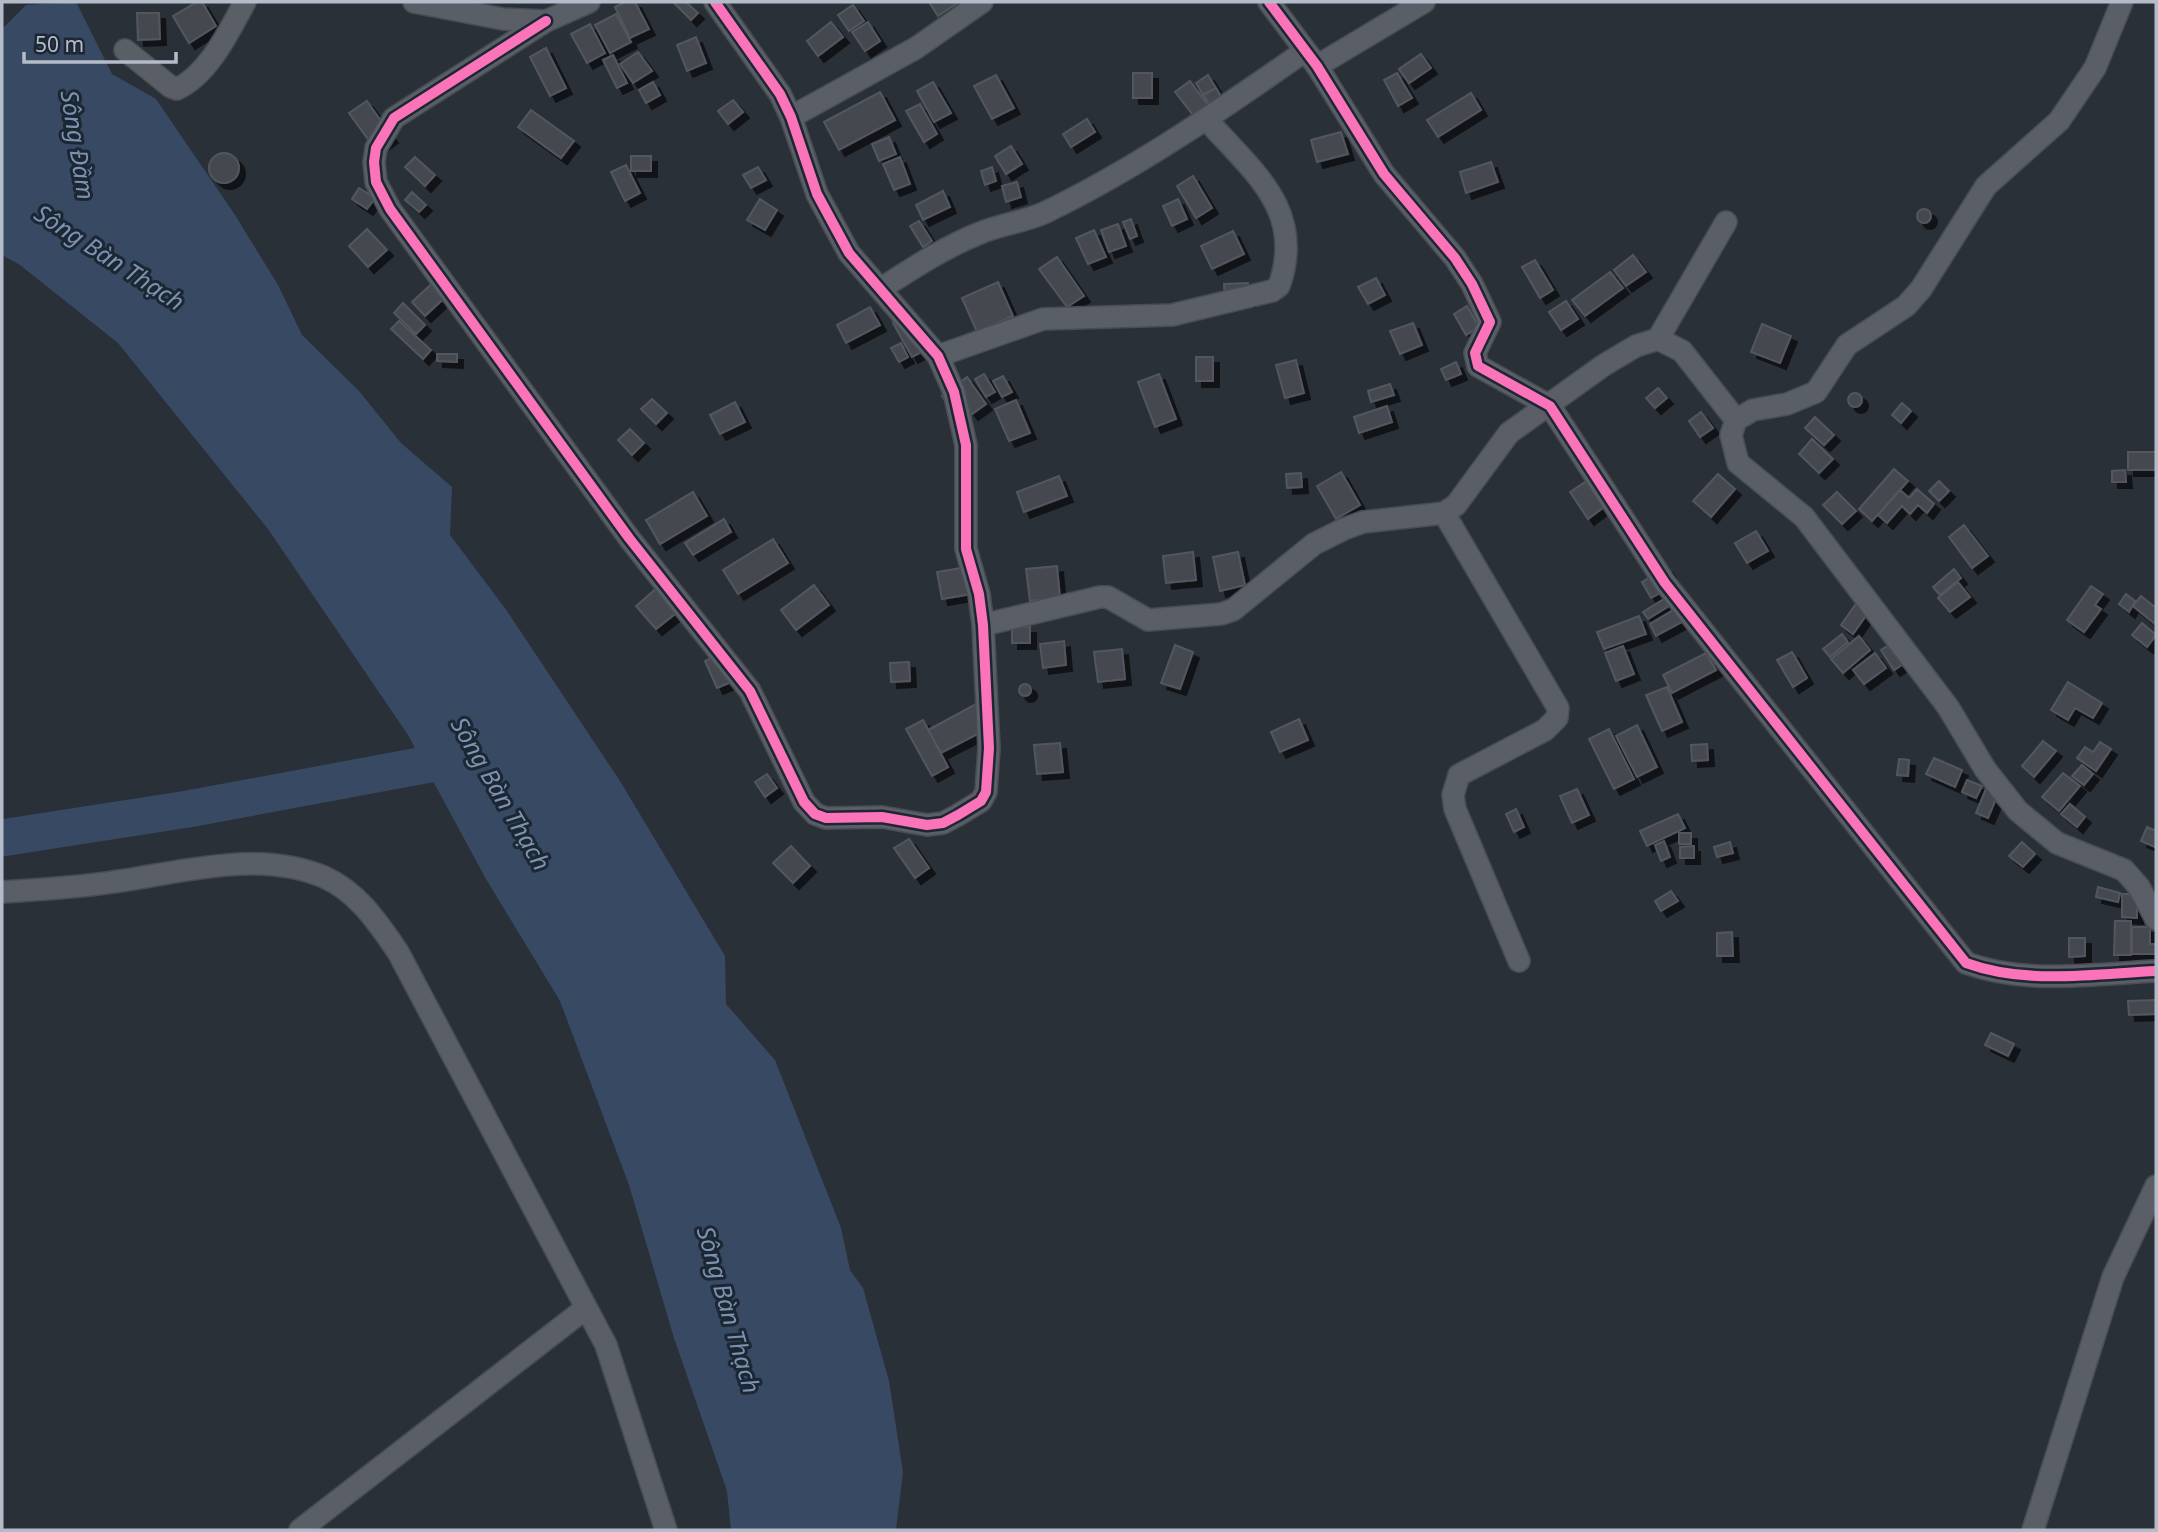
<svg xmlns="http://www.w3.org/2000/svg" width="2158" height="1532" font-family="'Noto Sans',sans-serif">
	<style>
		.water { fill: #384963 }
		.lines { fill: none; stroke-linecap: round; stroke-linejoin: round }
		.river { stroke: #384963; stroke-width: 37 }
		.building { fill: #444950; stroke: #52575f; stroke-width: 2; filter: url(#shadow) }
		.minor-casing { stroke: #484c53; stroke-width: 24 }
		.minor { stroke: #5a5e66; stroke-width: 21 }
		.cycleway-casing { stroke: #1d2633; stroke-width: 15 }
		.cycleway { stroke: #fb73b8; stroke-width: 10 }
		.labels { text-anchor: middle; stroke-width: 6; stroke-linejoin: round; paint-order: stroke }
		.water-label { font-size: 24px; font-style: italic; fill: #7c92b1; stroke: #1d2633 }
	</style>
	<defs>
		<filter id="shadow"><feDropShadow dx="6" dy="6" stdDeviation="0" flood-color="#0009"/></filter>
	</defs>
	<rect width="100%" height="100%" fill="#2a3038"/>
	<path class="water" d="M76,2L112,74L156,99L235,215L278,285L302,335L359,391L401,443L452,487L450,535L507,611L620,781L725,956L726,1004L775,1060L841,1228L850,1270L863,1288L889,1381L903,1472L896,1530H731L727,1491L674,1338L629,1185L560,1001L486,879L408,735L268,529L118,343L20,265L2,255V29L26,5Z"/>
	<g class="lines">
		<path class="river" d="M2,838L188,809L473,756"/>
	</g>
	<g class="building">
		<path d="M197,2H202L216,26L189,43L173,16Z"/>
		<path d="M625,2H635L649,29L630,38L615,7Z"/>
		<path d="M673,2H686L698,13L691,20Z"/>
		<path d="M929,2H959L938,16Z"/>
		<path d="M853,5L864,21L849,31L838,15Z"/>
		<path d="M137,13H159L160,39L138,40Z"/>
		<path d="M616,14L631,42L610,53L595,25Z"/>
		<path d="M831,22L843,37L818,56L807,41Z"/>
		<path d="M868,22L880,41L865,51L852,32Z"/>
		<path d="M590,24L605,53L587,63L571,34Z"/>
		<path d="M696,37L706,63L687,71L677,45Z"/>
		<path d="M546,48L566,88L550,96L530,57Z"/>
		<path d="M638,52L652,71L633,83L620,64Z"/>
		<path d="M1421,54L1431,68L1409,83L1399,69Z"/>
		<path d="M613,55L627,83L617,88L603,60Z"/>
		<rect x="1133" y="73" width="19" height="25"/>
		<path d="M1397,73L1412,98L1398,106L1384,80Z"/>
		<path d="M996,75L1014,108L992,119L974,86Z"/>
		<path d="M1208,75L1216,88L1203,95L1196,83Z"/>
		<path d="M1190,81L1211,109L1197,120L1175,92Z"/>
		<path d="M653,82L660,95L646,103L639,90Z"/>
		<path d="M933,82L951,113L934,122L917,91Z"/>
		<path d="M1216,88L1224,101L1212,108L1203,95Z"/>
		<path d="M880,92L895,120L839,150L824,122Z"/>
		<path d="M1471,93L1481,110L1438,137L1427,120Z"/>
		<path d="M733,100L743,112L728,124L718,111Z"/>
		<path d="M367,101L392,137L375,149L349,113Z"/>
		<path d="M920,104L937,134L924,142L906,111Z"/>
		<path d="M531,110L574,141L561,158L518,127Z"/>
		<path d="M1087,119L1095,132L1071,147L1063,134Z"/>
		<path d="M1341,132L1348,154L1317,162L1311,140Z"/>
		<path d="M889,137L896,154L879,161L872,144Z"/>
		<path d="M1011,146L1022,164L1006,174L995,156Z"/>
		<circle cx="224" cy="168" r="15"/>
		<rect x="631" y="156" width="20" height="15"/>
		<path d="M415,157L435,175L425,186L405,167Z"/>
		<path d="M900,157L910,184L894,190L883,164Z"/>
		<path d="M1491,162L1498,182L1466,193L1460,172Z"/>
		<path d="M626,165L640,193L625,201L611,172Z"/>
		<path d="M758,167L766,180L751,188L743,175Z"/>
		<path d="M992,167L996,181L985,185L981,171Z"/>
		<path d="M1193,176L1212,208L1196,218L1177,186Z"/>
		<path d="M1017,182L1021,197L1006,202L1002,186Z"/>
		<path d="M359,188L375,198L367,209L352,199Z"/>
		<path d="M943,191L950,207L923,220L916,205Z"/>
		<path d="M412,192L426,205L419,212L405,200Z"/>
		<path d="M760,199L777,210L765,230L747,220Z"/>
		<path d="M1178,199L1187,219L1172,226L1163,206Z"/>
		<circle cx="1924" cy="216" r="7"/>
		<path d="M1131,219L1137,236L1130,239L1123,222Z"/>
		<path d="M919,221L932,241L923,247L910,226Z"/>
		<path d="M1118,224L1126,246L1109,252L1101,230Z"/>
		<path d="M367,229L387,250L368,267L349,246Z"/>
		<path d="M1094,230L1106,257L1088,264L1076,238Z"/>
		<path d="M1233,231L1244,254L1212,269L1201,246Z"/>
		<path d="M1633,255L1646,272L1626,286L1614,270Z"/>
		<path d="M1057,257L1084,296L1067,307L1039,269Z"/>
		<path d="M1535,260L1553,290L1540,298L1522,267Z"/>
		<path d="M1610,272L1623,288L1585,316L1572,300Z"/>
		<path d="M439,277L452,291L425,316L412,302Z"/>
		<path d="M1376,278L1385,295L1368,304L1358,287Z"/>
		<path d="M998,282L1013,316L977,332L962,298Z"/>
		<path d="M1248,283L1249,301H1225L1224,284Z"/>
		<path d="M1566,301L1578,319L1561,330L1549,312Z"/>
		<path d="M403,303L425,325L416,334L394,313Z"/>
		<path d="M1467,306L1479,327L1466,335L1454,314Z"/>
		<path d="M870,307L880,325L846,343L837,325Z"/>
		<path d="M911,313L931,347L912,357L893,323Z"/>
		<path d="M399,321L431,350L423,359L391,329Z"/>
		<path d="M1413,323L1422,345L1400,354L1390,331Z"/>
		<path d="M1762,324L1791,336L1780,363L1751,352Z"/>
		<path d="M901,343L908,357L899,362L891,348Z"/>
		<path d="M437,354H457V362L437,361Z"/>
		<rect x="1196" y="357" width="17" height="24"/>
		<path d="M1296,360L1304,393L1285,398L1276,365Z"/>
		<path d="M1456,362L1461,374L1446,380L1441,369Z"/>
		<path d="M984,374L995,392L986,397L975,379Z"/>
		<path d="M1159,374L1176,419L1155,427L1138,382Z"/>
		<path d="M1003,376L1012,392L1002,397L993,381Z"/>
		<path d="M967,377L986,404L972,414L963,402L952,410L942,396Z"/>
		<path d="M1390,384L1394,395L1371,402L1368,391Z"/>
		<path d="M1658,388L1667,398L1655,408L1646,398Z"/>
		<circle cx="1855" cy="400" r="7"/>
		<path d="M652,399L667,413L656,424L641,409Z"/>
		<path d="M1016,400L1030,433L1009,441L995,409Z"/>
		<path d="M735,402L745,422L720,434L710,415Z"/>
		<path d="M1902,403L1911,411L1901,423L1892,415Z"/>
		<path d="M1387,406L1392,422L1359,433L1354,417Z"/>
		<path d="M1701,412L1713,428L1700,437L1689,421Z"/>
		<path d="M1815,417L1834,435L1824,445L1805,428Z"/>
		<path d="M630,429L644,443L632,455L618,440Z"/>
		<path d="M1812,439L1833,459L1819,473L1799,454Z"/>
		<rect x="2128" y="452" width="28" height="18"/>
		<path d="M1894,469L1908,481L1872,521L1859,509Z"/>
		<path d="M2125,470L2126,482H2112V471Z"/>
		<path d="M1341,472L1360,505L1336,519L1317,486Z"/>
		<path d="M1301,473L1302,487L1287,488L1286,474Z"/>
		<path d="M1718,474L1735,489L1711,517L1693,501Z"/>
		<path d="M1059,476L1067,496L1024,512L1017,492Z"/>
		<path d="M1587,481L1604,507L1588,519L1570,492Z"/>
		<path d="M1939,481L1949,491L1939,501L1929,491Z"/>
		<path d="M1917,489L1934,504L1927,513L1918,505L1910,514L1902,506L1887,523L1878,515L1900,490L1909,498Z"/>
		<path d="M693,492L707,516L660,544L646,520Z"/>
		<path d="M1837,492L1856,511L1842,524L1823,505Z"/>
		<path d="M724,519L731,532L693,555L685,543Z"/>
		<path d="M1964,525L1988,556L1972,568L1949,537Z"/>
		<path d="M1756,531L1768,551L1747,563L1735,543Z"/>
		<path d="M773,539L788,563L738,594L723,570Z"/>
		<path d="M1193,552L1196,580L1166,583L1163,556Z"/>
		<path d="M1238,552L1245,585L1220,591L1213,557Z"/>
		<path d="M1057,566L1060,598L1030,601L1026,569Z"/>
		<path d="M967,567L972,594L942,599L937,572Z"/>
		<path d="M1667,567L1676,584L1651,598L1642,582Z"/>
		<path d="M1954,569L1961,578L1940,595L1933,587Z"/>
		<path d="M1958,582L1970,597L1950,612L1938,598Z"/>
		<path d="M814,585L829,605L796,630L781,610Z"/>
		<path d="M659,586L680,610L656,629L636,606Z"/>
		<path d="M2091,586L2103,594L2095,605L2101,609L2084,632L2067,620Z"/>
		<path d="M1672,594L1677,601L1648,619L1643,612Z"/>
		<path d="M2126,594L2135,601L2129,612L2119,604Z"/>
		<path d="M2141,596L2156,608V625L2133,606Z"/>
		<path d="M1858,601L1870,610L1853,634L1841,625Z"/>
		<path d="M1682,605L1689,618L1656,636L1650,624Z"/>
		<path d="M1639,616L1646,634L1604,649L1597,632Z"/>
		<path d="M2142,623L2156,635L2147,647L2132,635Z"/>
		<rect x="1012" y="627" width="18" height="16"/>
		<path d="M1842,634L1848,642L1830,657L1823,649Z"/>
		<path d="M1859,636L1870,650L1843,673L1831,659Z"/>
		<path d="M1901,637L1914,657L1894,670L1881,650Z"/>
		<path d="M1064,641L1066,665L1043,668L1040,644Z"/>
		<path d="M1175,645L1193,652L1180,689L1161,683Z"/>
		<path d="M1623,646L1634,674L1616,681L1605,653Z"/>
		<path d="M1122,649L1125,679L1098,682L1094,652Z"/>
		<path d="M1792,652L1807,678L1793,687L1777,660Z"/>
		<path d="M722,653L734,681L717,688L705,661Z"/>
		<path d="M1706,653L1716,670L1672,693L1663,675Z"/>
		<path d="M1875,653L1886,668L1864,684L1853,670Z"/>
		<path d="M909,662L910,681L891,682L890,663Z"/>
		<path d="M2068,682L2102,703L2093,718L2075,708L2068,720L2051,710Z"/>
		<circle cx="1025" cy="690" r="6"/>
		<path d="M1667,687L1682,722L1662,731L1646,695Z"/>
		<path d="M976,704L989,728L941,753L928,730Z"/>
		<path d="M1299,719L1308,740L1280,752L1271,732Z"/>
		<path d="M923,720L948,767L932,776L906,729Z"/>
		<path d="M1637,725L1657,767L1637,777L1616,736Z"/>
		<path d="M1609,729L1634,779L1614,789L1589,739Z"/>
		<path d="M2043,741L2056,751L2034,777L2022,766Z"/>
		<path d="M2100,742L2111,749L2096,771L2077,758L2085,747L2093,752Z"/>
		<path d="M1060,743L1063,772L1037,774L1034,745Z"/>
		<path d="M1707,744L1708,760L1692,761L1691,745Z"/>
		<path d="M1934,758L1962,770L1955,787L1926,774Z"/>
		<path d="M1899,759L1909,760L1908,776L1897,775Z"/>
		<path d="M2082,765L2093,774L2084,785L2072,776Z"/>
		<path d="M2063,773L2080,786L2059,811L2042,797Z"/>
		<path d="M767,774L777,788L765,797L755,782Z"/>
		<path d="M1967,780L1982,786L1976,798L1962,792Z"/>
		<path d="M1577,789L1589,815L1572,823L1560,796Z"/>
		<path d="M1986,789L1998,794L1988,818L1976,813Z"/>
		<path d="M2070,804L2085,817L2077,827L2061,814Z"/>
		<path d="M1516,809L1524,827L1514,832L1506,814Z"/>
		<path d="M1678,814L1685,828L1647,846L1640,831Z"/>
		<path d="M2147,827L2156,831L2155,847L2141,841Z"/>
		<rect x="1679" y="833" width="12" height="11"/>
		<path d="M909,839L929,868L915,878L894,848Z"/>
		<path d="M1664,841L1670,857L1661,861L1655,845Z"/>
		<path d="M1730,842L1733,853L1717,857L1714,847Z"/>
		<path d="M2022,842L2035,854L2023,867L2009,856Z"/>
		<path d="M791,846L810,866L793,883L773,863Z"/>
		<path d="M1694,846V858H1680V847Z"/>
		<path d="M2098,887L2120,893L2118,902L2096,897Z"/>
		<path d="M1671,891L1678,901L1661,911L1655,901Z"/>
		<path d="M2122,894H2137V918L2122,917Z"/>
		<path d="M2115,921H2131V955H2114Z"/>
		<path d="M2132,927H2150V944H2156V954H2132Z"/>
		<path d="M1732,932L1733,956H1717V933Z"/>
		<path d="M2069,938H2085V956L2069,957Z"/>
		<path d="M2156,1000V1014L2129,1015L2128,1001Z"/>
		<path d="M1991,1033L2014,1044L2008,1056L1985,1045Z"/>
	</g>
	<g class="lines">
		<defs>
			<g id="minor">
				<path d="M414,2L503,19L546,21L589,2"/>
				<path d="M1269,2L1317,66L1384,174L1455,258L1472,284L1490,322L1475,353L1478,366L1550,406L1665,583L1966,963C2026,985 2094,974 2156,971"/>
				<path d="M2122,2L2095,68L2059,121L1986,186L1921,289L1906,306L1847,345L1816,392L1787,404L1753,410L1736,420L1731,435L1738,463L1804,517L1948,707L1985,769L2018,811L2057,843L2124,870L2139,887L2156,919"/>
				<path d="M546,21L394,118L376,148L374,162L376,182L390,209L629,538L750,691L804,802L815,814L826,818L882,817L927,825L943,823L958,815L981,801L986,792L989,748L983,625L979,594L966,549V445L954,392L938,356L849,253L817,194L791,117L780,94L715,2"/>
				<path d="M125,50L171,87L177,89C209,74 229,31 245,2"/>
				<path d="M1317,66L1424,2"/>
				<path d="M791,117L916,48L982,2"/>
				<path d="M882,288C913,268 945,247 980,233C1001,224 1025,222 1046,212C1137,168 1222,109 1305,51"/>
				<path d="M1658,339L1726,222"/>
				<path d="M938,356L1043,319L1172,315L1272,291L1279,286C1306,210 1252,171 1207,120"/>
				<path d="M1444,513L1558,708L1557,718L1545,730L1459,775L1453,795L1455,809L1519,961"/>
				<path d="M983,625L1100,597H1108L1148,620L1221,614L1233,610L1314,544L1344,529L1363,522L1444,513L1456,505L1509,433L1604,365L1636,346L1658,339L1682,351L1736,420"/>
				<path d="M2,892C34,890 66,888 98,884C171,876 253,847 324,877C358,892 378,923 398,952L606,1345L666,1530"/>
				<path d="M300,1530L586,1308"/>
				<path d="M2033,1530L2113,1277L2156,1186"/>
			</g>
		</defs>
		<use href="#minor" class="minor-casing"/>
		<use href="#minor" class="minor"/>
		<defs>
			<g id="cycleway">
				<path d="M1269,2L1317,66L1384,174L1455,258L1472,284L1490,322L1475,353L1478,366L1550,406L1665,583L1966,963C2026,985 2094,974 2156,971"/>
				<path d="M546,21L394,118L376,148L374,162L376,182L390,209L629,538L750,691L804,802L815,814L826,818L882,817L927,825L943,823L958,815L981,801L986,792L989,748L983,625L979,594L966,549V445L954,392L938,356L849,253L817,194L791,117L780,94L715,2"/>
			</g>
		</defs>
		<use href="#cycleway" class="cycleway-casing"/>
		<use href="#cycleway" class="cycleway"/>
	</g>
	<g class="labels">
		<g class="water-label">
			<text transform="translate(77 145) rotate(81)" y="8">Sông Đầm</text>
			<text transform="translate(109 258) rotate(33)" y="8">Sông Bàn Thạch</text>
			<text transform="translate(500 794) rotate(60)" y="8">Sông Bàn Thạch</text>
			<text transform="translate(728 1310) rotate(74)" y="8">Sông Bàn Thạch</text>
		</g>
	</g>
	<rect width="2158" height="1532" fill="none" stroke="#b4bcc9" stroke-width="7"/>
	<path d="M24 52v10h152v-10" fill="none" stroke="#b4bcc9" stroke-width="3.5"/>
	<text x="35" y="52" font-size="21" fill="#b4bcc9" stroke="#1d2633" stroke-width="5" paint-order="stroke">50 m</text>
</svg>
